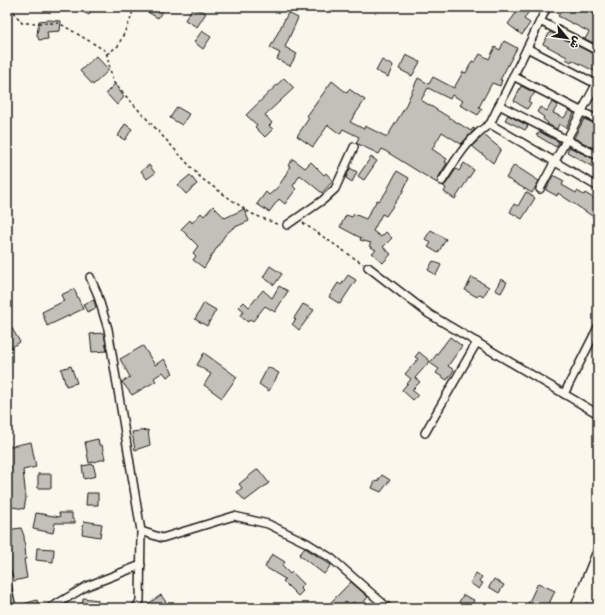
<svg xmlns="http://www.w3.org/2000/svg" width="605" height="615" font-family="Dekko,'Playpen Sans Arabic',sans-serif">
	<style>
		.building { fill: #c3c0b8; stroke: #1c1c1c }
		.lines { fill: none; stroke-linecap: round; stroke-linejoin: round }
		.street-casing { stroke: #1c1c1c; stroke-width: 10 }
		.highway-casing { stroke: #1c1c1c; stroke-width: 15 }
		.path { stroke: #1c1c1c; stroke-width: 1.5; stroke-dasharray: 3 3; stroke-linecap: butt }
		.street { stroke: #fbf7ec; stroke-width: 7 }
		.highway { stroke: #fbf7ec; stroke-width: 12 }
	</style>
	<rect width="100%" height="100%" fill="#fbf7ec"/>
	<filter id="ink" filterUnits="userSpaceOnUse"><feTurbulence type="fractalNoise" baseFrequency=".025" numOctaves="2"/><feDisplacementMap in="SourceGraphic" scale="8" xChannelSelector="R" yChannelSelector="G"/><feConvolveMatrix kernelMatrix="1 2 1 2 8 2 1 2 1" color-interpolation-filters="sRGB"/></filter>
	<g filter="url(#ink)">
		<g class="building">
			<path d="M73,7H93L89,15Z"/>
			<path d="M139,7H165L158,18Z"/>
			<path d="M193,7L206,13L197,27L185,20Z"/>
			<path d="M516,7H523L529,11L524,19L530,23L522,35L508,24L516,13L513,11Z"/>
			<path d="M564,7H581L598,16V45L585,39L589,32L558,16Z"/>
			<path d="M288,13L298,18L285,47L297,54L290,66L277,59L280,53L270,48Z"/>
			<path d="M48,20L61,21L60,31L47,32L48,39L39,40L37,35L39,21Z"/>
			<path d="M202,31L211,37L203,49L194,42Z"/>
			<path d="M550,32L598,56V68L596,72L572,60L571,62L566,59L567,57L543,44Z"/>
			<path d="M504,41L517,48L500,80H502L500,86L492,83L479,107L482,109L478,115L460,105L463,101L452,95L450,99L428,88L421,100L471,131L473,128L475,129L461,144L442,132L432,149L447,159L445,162L447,163L438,178L437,183L382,149L379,154L358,144L356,143L359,137L343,129L340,134L328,125L313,147L297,136L309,118L307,116L332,81L347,93L349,89L365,100L350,122L364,129L365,126L387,137L404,109L418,78L429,84L433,77L454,88L463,72L466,73L472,61L475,62L480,54L489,59L495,47L500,50Z"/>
			<path d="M406,55L420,62L412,76L399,69Z"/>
			<path d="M96,56L109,70L93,85L80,71Z"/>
			<path d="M382,60L393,66L388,77L376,71Z"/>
			<path d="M284,78L294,88L265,115L272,123L269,126L273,129L265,137L255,127L257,125L246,115Z"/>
			<path d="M115,84L124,97L117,105L106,93Z"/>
			<path d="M521,86L535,93L528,101L531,103L527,109L514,101Z"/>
			<path d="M552,102L558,105L553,113L564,118L569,110L574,113L566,128L559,124L557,129L547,124L548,123L543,119L544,117L537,112L540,107L547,111Z"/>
			<path d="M177,107L189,114L182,125L170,118Z"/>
			<path d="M508,115L528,126L525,130L505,120Z"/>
			<path d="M584,119L598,125V150L574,138Z"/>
			<path d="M125,124L132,129L125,140L118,136Z"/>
			<path d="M540,132L559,142L556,147L536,135Z"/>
			<path d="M484,135L501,149L493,163L472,146Z"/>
			<path d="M569,147L598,161V170L567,152Z"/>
			<path d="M371,157L377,161L364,180L358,176Z"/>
			<path d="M293,159L305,168L311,162L324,175L326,173L333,181L322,193L300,175L293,186L296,189L285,204L279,199L269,212L257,204L266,192L269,195L277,188L284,178L290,166L288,165Z"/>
			<path d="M464,163L474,170L455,199L444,192L446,188L443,186L446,184L456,169L459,171Z"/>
			<path d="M149,165L155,173L147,179L141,171Z"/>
			<path d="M514,165L539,181L532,193L506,178Z"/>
			<path d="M350,168L357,172L352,182L346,178Z"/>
			<path d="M397,171L409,178L402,193L386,216L382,214L373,231L381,237L386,232L392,238L383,247L391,254L383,263L372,253L376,250L369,246L371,243L360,240L361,238L340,227L346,215L352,217L354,214L366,219L377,200L379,201L386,192Z"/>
			<path d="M190,175L197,184L186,194L178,185Z"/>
			<path d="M553,175L564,181L562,185L576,193L577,191L584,195L585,193L598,201V220L558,193L557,196L546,190Z"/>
			<path d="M526,192L535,198L522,219L510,212L514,204L518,206Z"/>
			<path d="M213,206L225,218L244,209L249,221L233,228L225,235L204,268L193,260L196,256L193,253L198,246L181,229L190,220L192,223L201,213L204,216Z"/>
			<path d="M431,230L446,239L438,253L428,247L431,243L425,239Z"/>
			<path d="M433,261L441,265L436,275L428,270Z"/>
			<path d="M270,266L282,274L274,285L263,277Z"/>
			<path d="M348,275L356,280L340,304L329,297L338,283L341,285Z"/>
			<path d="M472,277L489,287L483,297L479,294L477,297L465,290Z"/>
			<path d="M501,279L507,282L501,293L495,290Z"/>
			<path d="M279,286L288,291L275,312L265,306L253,321L250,319L248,322L240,316L244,311L239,307L244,302L249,307L263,290L272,298Z"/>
			<path d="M74,289L83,309L47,326L42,312L64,301L61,295Z"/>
			<path d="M94,300L96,308L87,312L83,304Z"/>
			<path d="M204,303L216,310L207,326L195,319Z"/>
			<path d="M303,304L314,310L299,330L292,324L296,320L294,318Z"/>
			<path d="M7,320L20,342L7,350Z"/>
			<path d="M104,333L107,351L92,352L90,334Z"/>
			<path d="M450,337L462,346L448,366L454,370L447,380L436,373L439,369L430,363Z"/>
			<path d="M143,346L155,365L164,359L173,373L167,377L163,372L154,378L156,381L132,395L122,382L130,377L120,359Z"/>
			<path d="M419,352L430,361L415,378L420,382L412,390L418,395L413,400L402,390L411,379L405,374L418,359L415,357Z"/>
			<path d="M204,353L237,377L222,398L204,385L211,374L197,365Z"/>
			<path d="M71,366L77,383L66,386L61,369Z"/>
			<path d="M268,367L279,373L269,391L259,384Z"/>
			<path d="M148,430L150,445L135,450L132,432Z"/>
			<path d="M98,439L99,445H102L105,459L89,463L85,442Z"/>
			<path d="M31,442L36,467L23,470L26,498L24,509L7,506V475L10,474L7,459V447Z"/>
			<path d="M93,464L96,476L84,479L82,466Z"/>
			<path d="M258,469L269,483L245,501L237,492L242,488L239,484Z"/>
			<rect x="38" y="474" width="13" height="14"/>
			<path d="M382,475L390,480L381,492L372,488L375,481L377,482Z"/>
			<path d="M87,493H98V505H86Z"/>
			<path d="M36,513L60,517L59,513H72V519L75,520V523H55L53,533L33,529Z"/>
			<path d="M84,521L102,524L100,537L82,534Z"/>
			<path d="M21,528L24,536L26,559H24L27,578L14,581L9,566L7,530Z"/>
			<path d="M37,548L54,549L53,562L36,560Z"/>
			<path d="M305,548L331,565L324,574L299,555Z"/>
			<path d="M272,554L285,562L282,566L290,574L292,572L304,584L300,588L303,591L298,596L283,581L285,579L265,567Z"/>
			<path d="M476,573L482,577L479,581L483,583L479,589L470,583Z"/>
			<path d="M494,579L504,585L499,593L489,587Z"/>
			<path d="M351,582L368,597L360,607L353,602L348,608H336L330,603Z"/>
			<path d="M538,583L555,591L547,608H537L528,604Z"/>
			<path d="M161,595L170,608H142Z"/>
			<path d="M463,595L474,600L470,608H456Z"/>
			<path d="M83,598L98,600L97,608H82Z"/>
			<path d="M37,600L39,608H17V606Z"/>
		</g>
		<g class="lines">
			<defs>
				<g id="street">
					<path d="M547,7L490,124L598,187"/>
					<path d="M594,7L598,9"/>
					<path d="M540,21L598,51"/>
					<path d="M527,48L598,85"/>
					<path d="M513,76L598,120"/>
					<path d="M499,105L598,156"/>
					<path d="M442,181C455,161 469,137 490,124"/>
					<path d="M540,189L598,81"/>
					<path d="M287,225L323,200L335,189L354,147"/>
					<path d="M368,267L429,314L598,414"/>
					<path d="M90,277L97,293L108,329L141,531L162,538L234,516L268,524L307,543L331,558L388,608"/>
					<path d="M564,394L598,327"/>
					<path d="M425,433L477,342"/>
					<path d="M7,585L12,608"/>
					<path d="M588,599L598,604"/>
					<path d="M50,608L87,586L141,565"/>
					<path d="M136,608L140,601L141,531"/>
				</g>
				<g id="highway">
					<path d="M589,597L598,576"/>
					<path d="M577,608L598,555"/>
				</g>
			</defs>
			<use href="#street" class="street-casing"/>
			<use href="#highway" class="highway-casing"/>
			<g class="path">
				<path d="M10,7L22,23H59L106,51L113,82L201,178L250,213L279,225"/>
				<path d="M107,54L118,46L132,16V7"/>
				<path d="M303,223L363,264"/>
			</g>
			<use href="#street" class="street"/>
			<use href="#highway" class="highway"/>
		</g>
	</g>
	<rect width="605" height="615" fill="none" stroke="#fbf7ec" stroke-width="24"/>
	<rect x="12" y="12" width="581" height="591" fill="none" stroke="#1c1c1c" stroke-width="1.5" filter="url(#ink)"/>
	<g transform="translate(567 38) rotate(119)" stroke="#fbf7ec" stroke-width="3" paint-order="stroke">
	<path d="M0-3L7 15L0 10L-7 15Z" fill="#1c1c1c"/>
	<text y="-6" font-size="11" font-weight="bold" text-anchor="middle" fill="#1c1c1c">ش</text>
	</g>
</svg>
